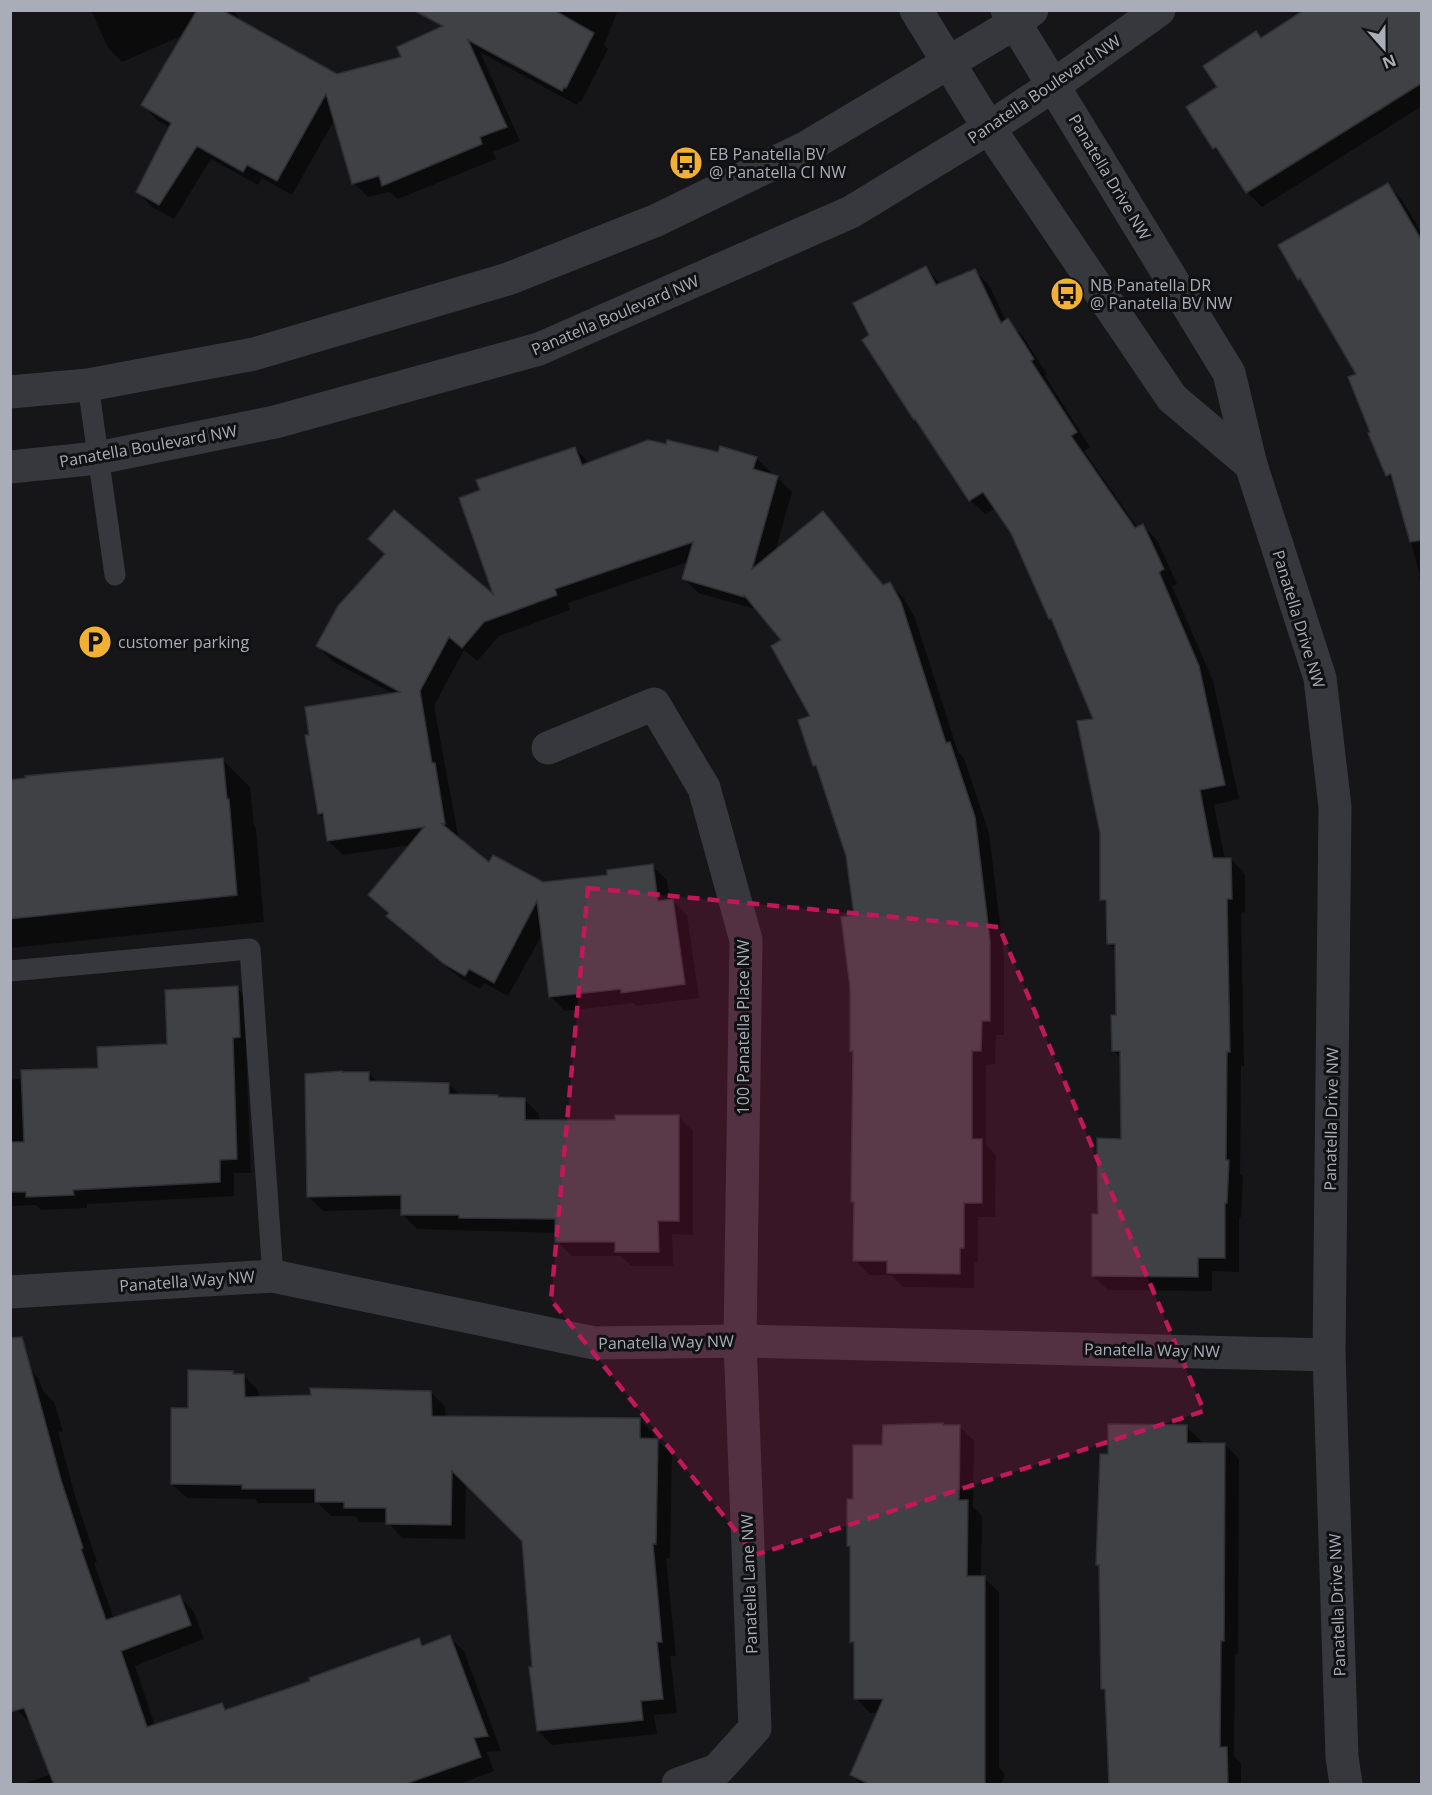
<svg xmlns="http://www.w3.org/2000/svg" width="1432" height="1795" font-family="'Open Sans',sans-serif">
	<style>
		.shadow { fill: #0007 }
		.building { fill: #404145; stroke: #303034; stroke-width: 1.5 }
		.lines { fill: none; stroke-linecap: round; stroke-linejoin: round }
		.service { stroke: #37383d; stroke-width: 21 }
		.minor { stroke: #37383d; stroke-width: 33 }
		.tertiary { stroke: #37383d; stroke-width: 33 }
		.marked { fill: #c2185b; fill-opacity: 0.2; stroke: #c2185b; stroke-width: 4.5; stroke-dasharray: 12 8; stroke-linejoin: round }
		.labels { text-anchor: middle; stroke-width: 6; stroke-linejoin: round; paint-order: stroke }
		.street-label { font-size: 16px; fill: #a8adb8; stroke: #111113 }
		.poi-label { font-size: 16px; fill: #a8adb8; stroke: #111113; text-anchor: start }
	</style>
	<rect width="100%" height="100%" fill="#161618"/>
	<g class="shadow">
		<path d="M91,10H235L240,22L337,76L404,58L459,20L465,10H618L604,45L608,49L581,102L579,101L577,105L480,52L520,141L493,152L496,159L398,199L390,192L368,197L354,183L335,119L292,195L262,178L258,185L211,159L174,219L152,207L138,192L170,128L157,120L143,105L184,35L122,62L108,48Z"/>
		<path d="M1422,10V106L1262,207L1247,192L1228,163L1214,148L1219,87L1262,39Z"/>
		<path d="M1388,185L1402,200L1422,233V589L1419,577L1420,576L1395,483L1388,476L1370,434L1372,432L1358,374L1305,285L1299,279Z"/>
		<path d="M926,268L941,284L974,270L989,285L1006,321L1022,335L1047,374L1045,376L1090,447L1084,451L1138,528L1143,526L1157,540L1177,584L1172,586L1213,681L1239,799L1214,805L1225,859H1231L1245,874V912L1241,913L1244,1066H1241L1240,1174L1243,1176L1241,1217H1239V1272L1212,1271V1291L1108,1290L1093,1276L1099,1216L1123,1140L1121,1058L1113,1050L1117,1017V952L1108,943V906L1101,899L1102,833L1095,720L1056,624L1050,618L1012,533L996,508L985,514L970,500L923,428L915,419L864,340L871,336Z"/>
		<path d="M575,448L590,464L719,453L756,458L771,472L770,475L777,477L792,492L775,552L823,513L837,528L884,586L889,584L904,598L915,618L958,752L964,758L989,833L1004,957V1035H996L995,1064L986,1065V1145L996,1155L995,1217H978V1262H974V1288L903,1287L891,1275H869L855,1260L856,1205L852,1201L855,1054L852,1051L856,916L847,855L819,770L815,766L800,721L812,717L783,641L759,610L698,593L684,579L688,562L568,603L570,610L499,636L477,661L464,650L434,706L459,840L489,865L543,884L609,876L652,866L667,880L670,901H673L687,915L699,998L637,1006L634,1003L565,1011L550,996L543,933L508,996L484,983L480,989L460,978L403,931L388,916L390,914L370,895L412,845L343,855L328,841L325,819L319,814L394,694L332,661L318,646L386,555L370,539L496,599Z"/>
		<path d="M222,759L250,787L254,826L256,828L264,922L10,948V780Z"/>
		<path d="M237,988L251,1002L254,1051H246L251,1173H234V1196L87,1204V1208L41,1210L36,1205L10,1206V1080L100,1070L169,1046Z"/>
		<path d="M368,1073L378,1082L449,1084L460,1095L524,1099L539,1114V1122L617,1121L679,1117L693,1131V1235L672,1234L673,1266H631L621,1256H571L557,1241V1233L417,1229L402,1214V1209L323,1211L308,1196Z"/>
		<path d="M25,1364L39,1379L43,1391L54,1402L63,1431L58,1432L75,1496L97,1562L94,1563L114,1619L180,1597L194,1612L204,1639L135,1666L155,1726L222,1704L228,1711L312,1682L419,1640L426,1646L449,1637L464,1651L501,1751L487,1752L494,1771L459,1784H24L51,1774L32,1725L17,1710Z"/>
		<path d="M233,1373L235,1376H244L258,1390L259,1398L431,1392L445,1407L446,1417L639,1419L654,1434V1440L658,1441L672,1455L670,1558H666L676,1656H670L677,1713L654,1715L657,1734L552,1745L538,1731L524,1540L466,1483L465,1539L402,1538L388,1522H360L355,1516H331L318,1503H258L255,1499L187,1498L172,1484L190,1410Z"/>
		<path d="M959,1426L974,1441L973,1507L982,1516L981,1578H984L999,1592V1768L1005,1774L1001,1784H861L851,1775L878,1713H870L856,1698V1645L852,1641V1548L849,1545L854,1501L884,1447L945,1427Z"/>
		<path d="M1186,1426L1201,1441V1444H1225L1239,1459L1238,1654H1235L1234,1756L1241,1763V1784H1110L1106,1692L1102,1688L1101,1567L1098,1564L1110,1456Z"/>
	</g>
	<g class="building">
		<path d="M197,10H222L337,74L401,57L397,47L443,26L413,10H554L594,33L566,88L564,87L562,91L468,40L507,127L480,137L482,144L382,186L379,176L352,184L326,94L277,181L247,165L243,172L197,146L159,205L136,192L171,123L141,105Z"/>
		<path d="M1304,10H1422V83L1246,193L1216,147L1213,149L1186,107L1217,87L1203,66L1256,31L1261,38Z"/>
		<path d="M1388,183L1422,241V540L1410,542L1391,474L1386,476L1368,433L1370,432L1348,377L1356,374L1300,278L1298,280L1278,245Z"/>
		<path d="M926,266L936,285L975,269L1001,323L1008,318L1034,359L1031,361L1077,432L1071,436L1135,528L1143,524L1164,569L1159,572L1199,666L1225,785L1200,790L1213,858H1231L1232,899H1227L1230,1052H1227L1226,1160H1229L1227,1203H1225V1258H1198V1277L1092,1276V1214H1098L1097,1138L1121,1139L1120,1051H1112L1111,1015H1116L1115,944H1107L1106,900H1100V833L1077,721L1093,719L1051,618L1049,619L1011,533L983,492L969,501L915,419L914,420L862,340L869,335L853,303Z"/>
		<path d="M648,440L666,444L667,440L718,452L720,446L757,457L753,469L778,476L752,569L823,511L883,585L890,582L901,602L946,743L950,742L975,817L990,941V1021H982L981,1051H972V1139H982V1203H964V1248H960V1274L887,1273V1261H853L854,1202H851L853,1051H850V987L841,917L854,915L846,856L816,765L813,766L798,720L810,716L771,646L781,640L744,595V597L682,579L693,542L555,589L557,595L484,622L462,648L449,637L420,691L432,763H435L445,824H442L489,862L493,855L543,882L607,875V870L653,864L658,901L673,899L685,984L621,993V989L549,997L537,901L494,983L469,969L465,976L444,964L386,916L389,913L368,895L424,827L327,841L323,813L318,814L305,735H309L305,707L400,692L316,646L338,606L385,554L368,539L394,510L493,594L459,498L480,490L476,480L575,447L582,465Z"/>
		<path d="M223,758L227,799H229L237,895L10,919V780L26,778L25,776Z"/>
		<path d="M238,986L240,1037L233,1038L237,1159L220,1160V1182L73,1190L74,1195L26,1197V1192H10V1142H24L21,1070L98,1068L97,1047L167,1044L165,990Z"/>
		<path d="M342,1071V1072H369V1081L449,1083V1094L498,1095V1097L525,1098V1120H615V1115H679V1221H658L659,1252H615V1242H555V1219L459,1218V1215H401V1195L307,1197L305,1074Z"/>
		<path d="M22,1337L61,1480L83,1548L81,1549L106,1620L180,1595L191,1625L121,1651L147,1727L222,1703L225,1710L310,1681L309,1678L419,1638L422,1646L450,1635L488,1736L474,1738L481,1757L403,1785H54L24,1708L10,1712V1338Z"/>
		<path d="M188,1370L233,1371V1374H244L245,1397L311,1395L310,1388L431,1391L432,1416L640,1418V1438L658,1439L656,1544H653L662,1642H657L663,1699L641,1701L643,1720L537,1731L529,1667H532L522,1541L452,1471L451,1525L386,1524V1508H344V1502H315V1489H242V1485L171,1484V1408H188Z"/>
		<path d="M943,1423V1425H960L959,1500H968L967,1576H985V1785H871L850,1775L883,1699H854V1642H850V1546H847V1499H853V1445H882L883,1425Z"/>
		<path d="M1108,1424L1187,1425V1443H1225L1224,1641H1221L1220,1747H1227L1228,1785H1109L1105,1689H1101L1099,1565H1096L1100,1454H1108Z"/>
	</g>
	<g class="lines">
		<g class="service">
			<path d="M88,385L115,575"/>
			<path d="M10,971L250,949L273,1276"/>
		</g>
		<g class="minor">
			<path d="M916,10L989,128L1172,398L1251,465"/>
			<path d="M1007,10L1229,373L1251,465L1320,678L1335,807L1329,1355L1342,1757L1346,1784"/>
			<path d="M548,748L654,704L704,788L746,940L740,1341L755,1728L717,1770L678,1784"/>
			<path d="M10,1292L273,1276L594,1343L740,1341L1329,1355"/>
		</g>
		<g class="tertiary">
			<path d="M10,392L88,385L254,354L508,279L657,220L807,147L1015,23L1032,10"/>
			<path d="M10,467L98,458L275,422L539,349L851,212L989,128L1054,85L1159,10"/>
		</g>
	</g>
	<path class="marked" d="M588,888L999,927L1204,1411L755,1555L551,1300Z"/>
	<defs>
		<symbol id="bus-disc" viewBox="-11 -11 22 22"><circle r="9.5" fill="#f2b134" stroke="#111113"/><path d="M-5-6H5V4H4V6H2V4H-2V6H-4V4H-5ZM-3.5-4V0h7V-4ZM-3.5 1.2v1.5H-2V1.2ZM2 1.2v1.5H3.5V1.2Z" fill="#111"/></symbol>
		<symbol id="parking-disc" viewBox="-11 -11 22 22"><circle r="9.5" fill="#f2b134" stroke="#111113"/><path d="M-3.5-5.5H1a3.5 3.5 0 0 1 0 7H-1V5.5H-3.5ZM-1-3.4V-.6H.8a1.4 1.4 0 0 0 0-2.8Z" fill="#111"/></symbol>
	</defs>
	<g fill-rule="evenodd">
		<use href="#bus-disc" x="667" y="144" width="38" height="38"/>
		<use href="#bus-disc" x="1048" y="275" width="38" height="38"/>
		<use href="#parking-disc" x="76" y="623" width="38" height="38"/>
	</g>
	<g class="labels">
		<g class="street-label">
			<text transform="translate(1044 89) rotate(-34)" y="6">Panatella Boulevard NW</text>
			<text transform="translate(1110 177) rotate(59)" y="6">Panatella Drive NW</text>
			<text transform="translate(615 315) rotate(-23)" y="6">Panatella Boulevard NW</text>
			<text transform="translate(148 446) rotate(-10)" y="6">Panatella Boulevard NW</text>
			<text transform="translate(1299 619) rotate(73)" y="6">Panatella Drive NW</text>
			<text transform="translate(743 1027) rotate(-90)" y="6">100 Panatella Place NW</text>
			<text transform="translate(1331 1119) rotate(-89)" y="6">Panatella Drive NW</text>
			<text transform="translate(187 1281) rotate(-4)" y="6">Panatella Way NW</text>
			<text transform="translate(666 1342) rotate(-1)" y="6">Panatella Way NW</text>
			<text transform="translate(1152 1350) rotate(1)" y="6">Panatella Way NW</text>
			<text transform="translate(749 1584) rotate(-92)" y="6">Panatella Lane NW</text>
			<text transform="translate(1337 1605) rotate(-92)" y="6">Panatella Drive NW</text>
		</g>
		<g class="poi-label">
			<text x="709" y="160">EB Panatella BV<tspan x="709" dy="18">@ Panatella CI NW</tspan></text>
			<text x="1090" y="291">NB Panatella DR<tspan x="1090" dy="18">@ Panatella BV NW</tspan></text>
			<text x="118" y="648">customer parking</text>
		</g>
	</g>
	<rect width="1432" height="1795" fill="none" stroke="#a8adb8" stroke-width="24"/>
	<g transform="translate(1384 48) rotate(159)" stroke="#111113" stroke-width="4.5" paint-order="stroke">
	<path d="M0-4.5L10 22L0 15L-10 22Z" fill="#a8adb8"/>
	<text y="-9" font-size="16" font-weight="bold" text-anchor="middle" fill="#a8adb8">N</text>
	</g>
</svg>
